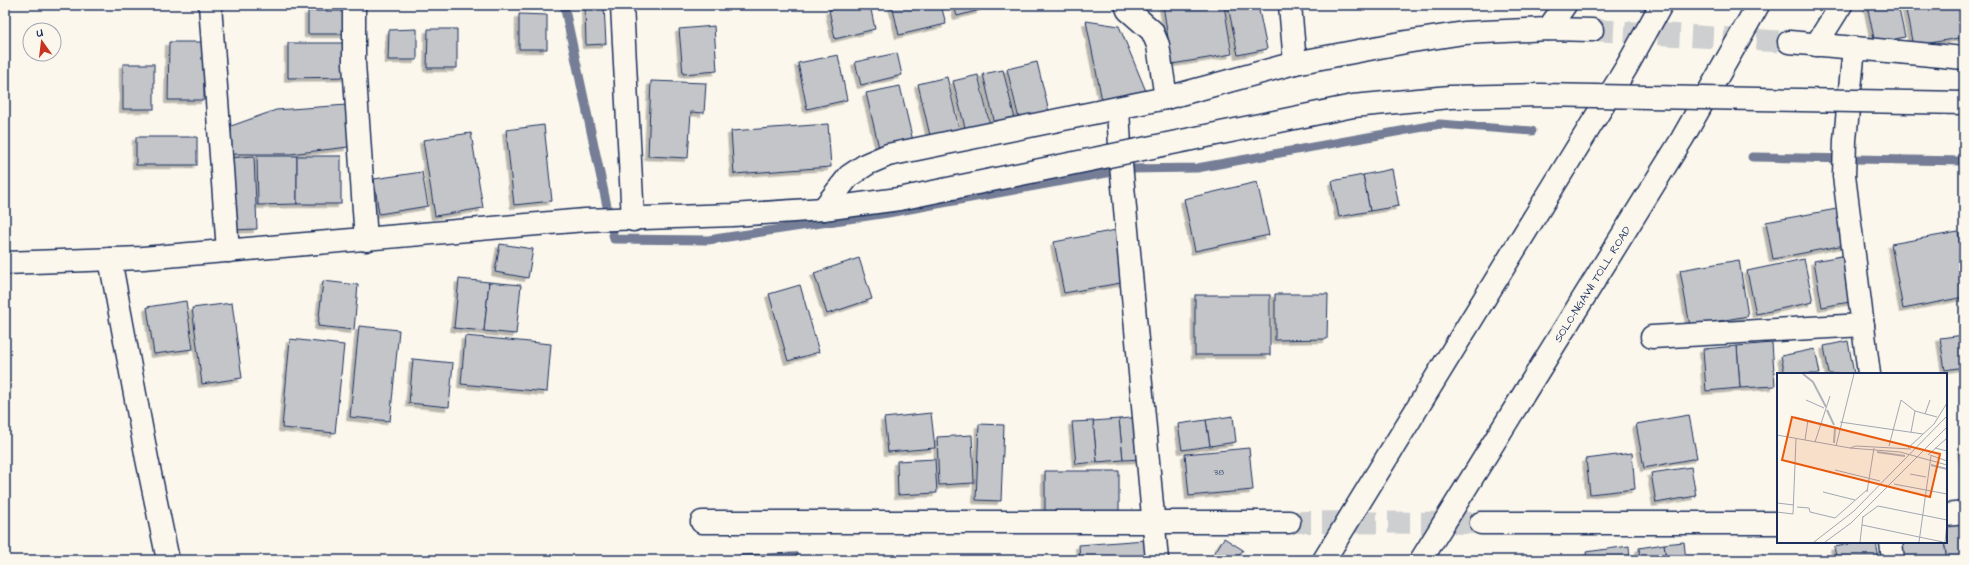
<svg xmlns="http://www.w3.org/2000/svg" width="1969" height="565" font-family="'Architects Daughter',sans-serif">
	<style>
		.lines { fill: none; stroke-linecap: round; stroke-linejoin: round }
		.stream { stroke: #747e96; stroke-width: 9 }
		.building { fill: #c3c5c9; stroke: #1b2f5e; filter: url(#shadow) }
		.street-tunnel { stroke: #cecfd0; stroke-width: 22; stroke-dasharray: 22 11; stroke-linecap: butt }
		.street-casing { stroke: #1b2f5e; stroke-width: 25 }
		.secondary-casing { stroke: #1b2f5e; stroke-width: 25 }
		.highway-casing { stroke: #1b2f5e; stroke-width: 25 }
		.street { stroke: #fbf7ec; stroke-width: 22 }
		.secondary { stroke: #fbf7ec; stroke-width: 22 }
		.highway { stroke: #fbf7ec; stroke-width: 22 }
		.secondary-bridge-casing { stroke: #1b2f5e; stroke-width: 25; stroke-linecap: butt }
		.secondary-bridge { stroke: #fbf7ec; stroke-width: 22 }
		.labels { text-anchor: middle; stroke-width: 4; stroke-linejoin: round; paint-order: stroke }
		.number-label { font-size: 9px; fill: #455479 }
		.street-label { font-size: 11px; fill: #1b2f5e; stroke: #fbf7ec }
		.inset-river { fill: none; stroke: #afb3bb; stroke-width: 2 }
		.inset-road { fill: none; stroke: #a1a7b3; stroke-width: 1 }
		.view { fill: #e8590c; fill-opacity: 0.15; stroke: #e8590c; stroke-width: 2 }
		.inset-edge { fill: none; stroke: #1b2f5e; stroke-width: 2 }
	</style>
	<defs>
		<filter id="shadow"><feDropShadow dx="-3.5" dy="3.5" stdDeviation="0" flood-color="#0004"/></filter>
	</defs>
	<rect width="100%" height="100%" fill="#fbf7ec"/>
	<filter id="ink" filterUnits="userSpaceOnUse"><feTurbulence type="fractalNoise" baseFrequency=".025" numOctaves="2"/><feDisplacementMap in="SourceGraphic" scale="8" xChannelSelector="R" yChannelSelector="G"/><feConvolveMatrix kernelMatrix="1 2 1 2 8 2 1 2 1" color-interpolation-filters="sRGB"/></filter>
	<g filter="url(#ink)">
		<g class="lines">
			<g class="stream">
				<path d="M564,5L614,239L708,240L888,213L1129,169L1197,168L1440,124L1532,131"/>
				<path d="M1752,157L1964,161"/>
			</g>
		</g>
		<g class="building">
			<path d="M604,5L606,44L586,45L585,6Z"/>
			<path d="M853,5H870L875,29L835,39L829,10Z"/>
			<path d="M892,5H941L946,24L899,35Z"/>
			<path d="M954,5H979L980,10L957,16Z"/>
			<path d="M1163,5H1224L1232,54L1172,64Z"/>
			<path d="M1233,5H1258L1267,49L1238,55L1228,6Z"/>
			<path d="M1867,5H1898L1905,37L1875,43Z"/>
			<path d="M1905,5H1961L1964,22V37L1913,46Z"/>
			<rect x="308" y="11" width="40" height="23"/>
			<path d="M519,14L547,15V49H519Z"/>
			<path d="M1086,21L1119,26L1148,96L1103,105Z"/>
			<path d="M714,26L717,71L683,74L679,29Z"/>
			<path d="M417,29V60H388L389,30Z"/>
			<path d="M428,29H457V68H427Z"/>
			<path d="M169,42H204V100H168Z"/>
			<path d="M288,43H348V77L288,78Z"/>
			<path d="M897,53L902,75L861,85L855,62Z"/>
			<path d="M838,55L847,100L807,109L798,63Z"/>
			<path d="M1037,62L1049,112L1019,119L1007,69Z"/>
			<rect x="123" y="64" width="31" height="45"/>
			<path d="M1003,70L1015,119L995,124L983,74Z"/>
			<path d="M978,75L990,125L966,131L953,81Z"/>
			<path d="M947,77L960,133L931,140L918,84Z"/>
			<path d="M651,81L706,83L704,113L691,112L688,158L648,156Z"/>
			<path d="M900,86L914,145L880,152L866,93Z"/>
			<path d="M347,105L348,147L290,154H231V126L276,110Z"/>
			<path d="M828,124L831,167L734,174L731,131Z"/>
			<path d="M544,125L552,201L514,205L506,130Z"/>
			<path d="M471,133L483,208L435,216L423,140Z"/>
			<rect x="136" y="137" width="61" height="28"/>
			<path d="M254,156L257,229L232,230L229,158Z"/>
			<path d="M257,156H297V204L258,205Z"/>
			<rect x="297" y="156" width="44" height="48"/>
			<path d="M1392,169L1399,206L1370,211L1363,175Z"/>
			<path d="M422,172L428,206L379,214L374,179Z"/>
			<path d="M1363,175L1370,211L1339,217L1332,181Z"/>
			<path d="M1257,182L1269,235L1195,251L1184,199Z"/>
			<path d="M1842,208L1849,244L1773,259L1766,222Z"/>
			<path d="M1116,230L1126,282L1064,293L1054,242Z"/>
			<path d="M1958,232L1964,265V297L1903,309L1891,244Z"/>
			<path d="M500,244L533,249L528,278L495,272Z"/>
			<path d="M1847,255L1855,301L1822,307L1814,261Z"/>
			<path d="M859,258L872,299L827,314L814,273Z"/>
			<path d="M1804,259L1813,302L1756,314L1747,271Z"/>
			<path d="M1739,260L1748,316L1690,326L1680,270Z"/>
			<path d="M459,279L489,282L484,331L454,328Z"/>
			<path d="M323,281L358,285L354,330L318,326Z"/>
			<path d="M489,282L521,285L516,334L484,331Z"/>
			<path d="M800,285L819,352L788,361L769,294Z"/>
			<path d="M1275,294H1328L1327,339L1275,340Z"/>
			<rect x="1195" y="295" width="75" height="60"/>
			<path d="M186,301L193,349L154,354L147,307Z"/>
			<path d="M232,303L242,378L202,384L192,308Z"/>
			<path d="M359,326L399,330L390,421L350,417Z"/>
			<path d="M1964,335V367L1945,370L1940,338Z"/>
			<path d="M465,336L551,344L547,392L461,384Z"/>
			<path d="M290,339L344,345L335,433L282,428Z"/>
			<path d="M1848,341L1854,374H1829L1824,346Z"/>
			<path d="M1772,343L1775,386L1740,388L1737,346Z"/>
			<path d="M1737,346L1740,388L1706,391L1703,349Z"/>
			<path d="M1815,349L1820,374H1785L1781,356Z"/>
			<path d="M413,359L453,363L449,407L409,403Z"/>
			<path d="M931,413L935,448L888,452L884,418Z"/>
			<path d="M1689,415L1697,458L1644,468L1636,424Z"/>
			<path d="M1233,416L1236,442L1210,446L1206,420Z"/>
			<path d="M1141,417L1144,459L1123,460L1119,419Z"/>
			<path d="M1119,419L1123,460L1097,462L1093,421Z"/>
			<path d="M1206,420L1210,446L1182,450L1178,424Z"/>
			<path d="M1093,421L1097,462L1076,464L1072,422Z"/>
			<path d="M979,424L1004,425L1001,501L976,500Z"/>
			<path d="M972,435L974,483L939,485L937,437Z"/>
			<path d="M1249,448L1253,490L1189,496L1185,454Z"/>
			<path d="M1961,449H1964V466Z"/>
			<path d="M1632,453L1635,489L1590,494L1586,459Z"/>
			<path d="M935,459L937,493L898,495L897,461Z"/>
			<path d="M1691,467L1696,496L1656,503L1651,473Z"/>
			<path d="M1045,471H1119V517L1045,516Z"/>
			<path d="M1946,518L1964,522V560H1947L1944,542H1946Z"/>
			<path d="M1224,538L1243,550L1236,560H1210Z"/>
			<path d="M1145,540L1147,560H1080L1079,545Z"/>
			<path d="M1684,542L1686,560H1666L1664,544Z"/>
			<path d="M1862,542H1876L1879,560H1837L1834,547Z"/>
			<path d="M1901,542H1944L1947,560H1904Z"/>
			<path d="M1664,544L1666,560H1640L1639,548Z"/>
			<path d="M1629,546L1630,560H1587L1586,552Z"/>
			<path d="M797,553V560H739V555Z"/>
			<path d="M1762,554V560H1715Z"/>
		</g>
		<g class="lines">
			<g class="street-tunnel">
				<path d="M1592,30L1789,42"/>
				<path d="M1289,522L1481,523"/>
			</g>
			<defs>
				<g id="street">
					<path d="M210,5L228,251"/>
					<path d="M354,5V63L366,240"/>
					<path d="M622,5L633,220"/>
					<path d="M1126,5L1128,10L1152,31L1158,45L1166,98"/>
					<path d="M1290,5L1295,63"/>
					<path d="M1548,29L1565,5"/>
					<path d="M1789,42L1964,58"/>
					<path d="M1816,45L1841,5"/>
					<path d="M1854,48L1845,140L1844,176L1869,374"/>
					<path d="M1118,109L1121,164L1157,560"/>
					<path d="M823,209L849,176L867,164L888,155L1166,98L1295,63L1406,42L1464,33L1548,29L1592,30"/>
					<path d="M110,259L147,459L168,560"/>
					<path d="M1652,337L1863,325"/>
					<path d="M1946,515L1964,513"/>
					<path d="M702,522H1289"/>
					<path d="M1481,523H1778"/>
					<path d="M1891,542L1893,560"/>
				</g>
				<path id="secondary" d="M5,263L143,258L585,220L733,215L823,209L899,199"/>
				<g id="highway">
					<path d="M1324,560L1626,68L1661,5"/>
					<path d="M1421,560L1682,139L1758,5"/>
				</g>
			</defs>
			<use href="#street" class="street-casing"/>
			<use href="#secondary" class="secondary-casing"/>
			<use href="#highway" class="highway-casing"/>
			<use href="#street" class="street"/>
			<use href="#secondary" class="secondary"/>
			<use href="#highway" class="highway"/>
			<defs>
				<path id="secondary-bridge" d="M899,199L1353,106L1450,97L1540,95L1964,103"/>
			</defs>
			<use href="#secondary-bridge" class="secondary-bridge-casing"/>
			<use href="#secondary-bridge" class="secondary-bridge"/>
		</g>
	</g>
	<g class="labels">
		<g class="number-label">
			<text x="1219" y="475">38</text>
		</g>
		<g class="street-label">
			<text transform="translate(1592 284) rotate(-58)" y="4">SOLO–NGAWI TOLL ROAD</text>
		</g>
	</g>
	<g transform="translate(1777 373)">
		<rect width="170" height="170" fill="#fbf7ec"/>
		<path class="inset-river" d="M26,1L36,9L49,34M50,37L57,52M57,70L58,55M100,79L128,83M154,92L170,96"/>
		<path class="inset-road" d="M29,27L47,35M148,41L153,27M18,44L62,55M63,49L146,61M134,59L138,38M0,62L73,75L123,79L170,92M28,67L31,47M38,69L53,23M59,73L77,1M112,73L124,27L138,38L160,44M73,75L79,73L134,76M131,75L157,51L170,30M158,75L170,78M151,82L170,65M153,82L170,88M58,97L103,108M133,101L149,104M117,111L170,121M46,119L78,127M90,119L97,75M0,130L17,132M20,134L32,135L33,139L58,145L91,116M0,139L16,141L19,66M86,144L101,133L170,147M85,152L166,169M37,169L77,138L170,43M48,169L74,150L170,54M83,169L86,143M142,169L154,83M168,169L170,150"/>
		<path class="view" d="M15,44L163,81L153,124L5,87Z"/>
		<rect width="170" height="170" class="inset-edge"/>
	</g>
	<rect width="1969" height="565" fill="none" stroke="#fbf7ec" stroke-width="20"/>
	<rect x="10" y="10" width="1949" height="545" fill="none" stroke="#1b2f5e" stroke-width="1.5" filter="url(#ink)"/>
	<g transform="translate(42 42) rotate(346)"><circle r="19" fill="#fbf7ec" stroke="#a1a7b3"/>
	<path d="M0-3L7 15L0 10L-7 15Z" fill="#c8321e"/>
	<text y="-6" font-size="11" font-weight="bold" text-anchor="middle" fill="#1b2f5e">U</text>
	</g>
</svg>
